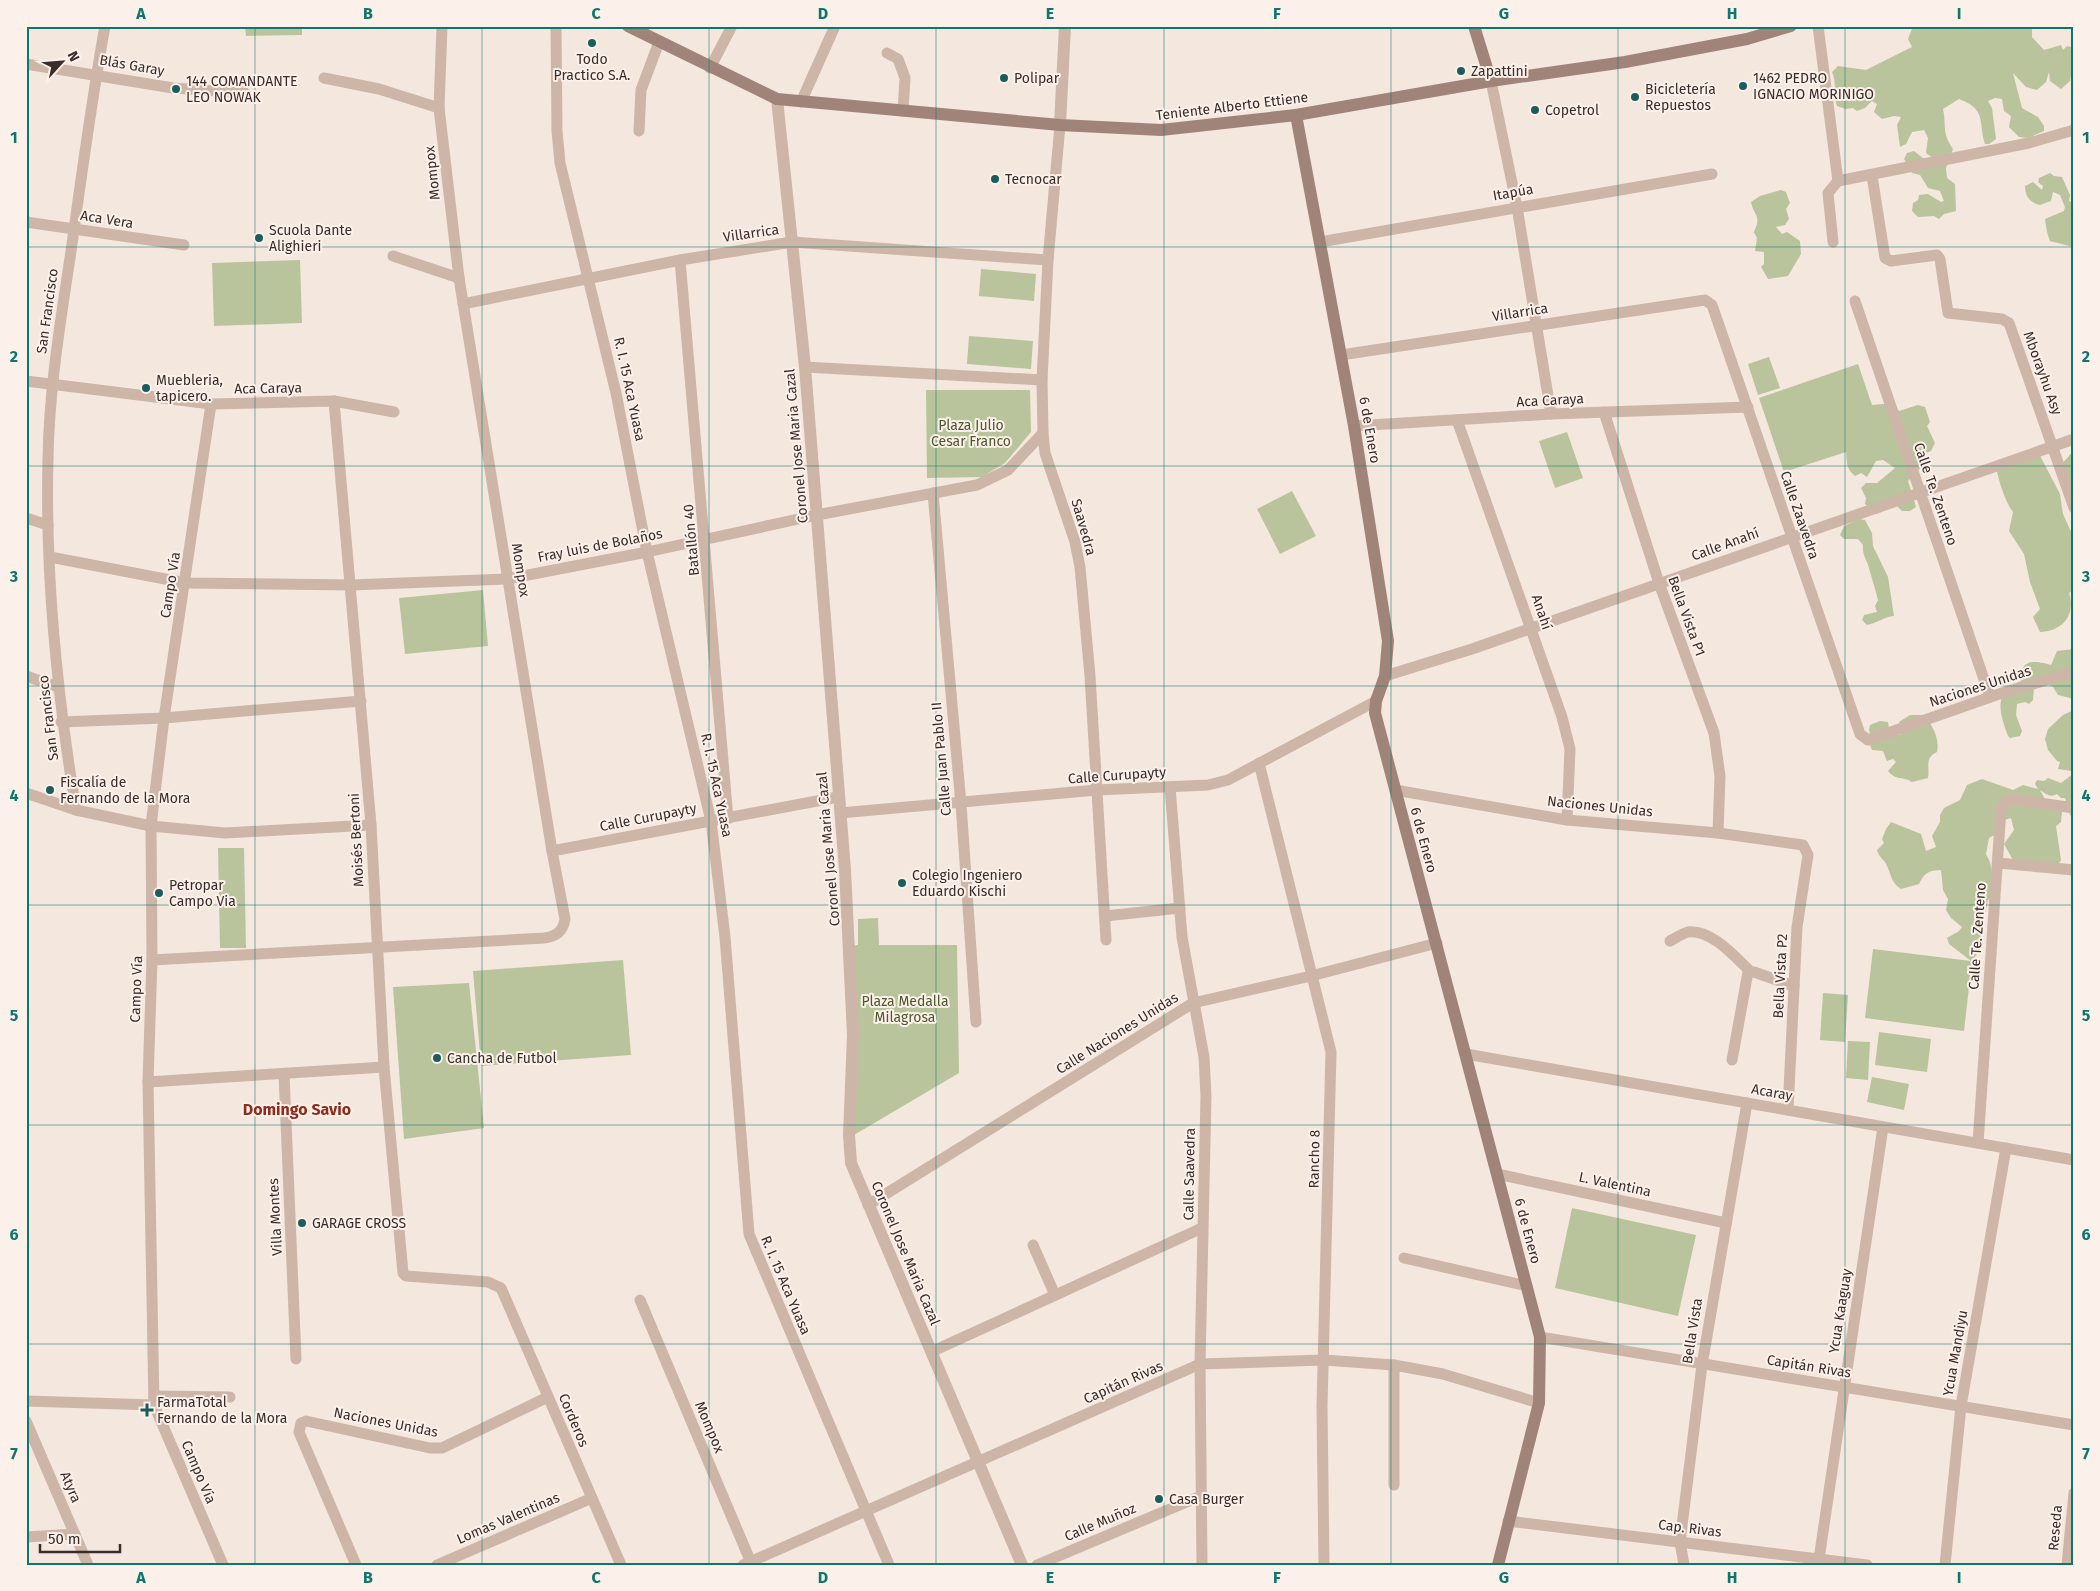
<svg xmlns="http://www.w3.org/2000/svg" width="2100" height="1591" font-family="'Fira Sans',sans-serif">
	<style>
		.green { fill: #bac49c }
		.lines { fill: none; stroke-linecap: round; stroke-linejoin: round }
		.minor { stroke: #cdb5a8; stroke-width: 11 }
		.tertiary { stroke: #cdb5a8; stroke-width: 12 }
		.secondary { stroke: #a18479; stroke-width: 12 }
		.grid { fill: none; stroke: #0f766e; stroke-width: 1; stroke-opacity: 0.55 }
		.poi-dot { fill: #1c5d5b; stroke: #fbf1ea; stroke-width: 2 }
		.labels { text-anchor: middle; stroke-width: 4; stroke-linejoin: round; paint-order: stroke }
		.poi-label { font-size: 14px; fill: #392c29; stroke: #fbf1ea; text-anchor: start }
		.street-label { font-size: 14px; fill: #392c29; stroke: #fbf1ea }
		.park-label { font-size: 14px; fill: #4d592b; stroke: #fbf1ea }
		.quarter-label { font-size: 16px; font-weight: bold; fill: #8d2d1d; stroke: #fbf1ea }
		.neatline { fill: none; stroke: #0f766e; stroke-width: 2 }
		.grid-label { font-size: 16px; text-anchor: middle; font-weight: bold; fill: #0f766e }
	</style>
	<rect width="100%" height="100%" fill="#f4e7dd"/>
	<g class="green">
		<path d="M245,26H302V35L246,36Z"/>
		<path d="M1913,26H2032V37L2044,50L2061,45L2063,50L2067,46L2074,48V73L2071,75L2070,81L2061,89L2050,81L2049,72L2046,82L2037,90L2026,87L2013,73L2022,108L2038,117L2044,126V131L2028,138L2019,137L2009,127L2011,116L2004,111L2002,99L1995,98L1988,101L1992,108L1996,139L1989,144H1985C1978,122 1987,109 1959,99L1943,109C1947,127 1941,131 1953,149L1946,168L1947,178L1955,184L1956,211L1944,214L1939,219L1934,216L1918,217L1912,211L1913,203L1918,200L1919,195L1928,194L1941,202L1944,201L1940,191L1928,188L1920,175L1912,173L1904,159L1907,153L1914,151L1933,166L1936,160L1926,153L1928,138L1924,130L1912,132L1906,144L1900,147L1897,125L1901,117L1894,116L1882,119L1874,112L1877,104L1872,101L1865,108L1857,111L1853,108L1846,109L1837,106C1833,95 1837,82 1832,72L1838,66L1866,70L1912,47L1908,39Z"/>
		<path d="M2050,173L2054,176L2062,177L2070,195L2069,201L2074,203L2073,247L2050,241C2047,234 2046,227 2045,219L2064,211L2065,207L2060,195L2053,192L2051,201L2040,205C2030,203 2025,196 2025,186L2033,182L2042,190L2043,186L2038,182L2039,178Z"/>
		<path d="M1781,190L1786,192L1790,203L1786,209L1789,219L1785,225L1776,227L1782,234L1787,232L1800,241L1801,254L1788,276L1768,279L1761,267L1764,264V252L1755,251L1757,238L1754,232C1762,214 1754,217 1751,202L1760,196Z"/>
		<path d="M300,260L302,323L214,326L212,263Z"/>
		<path d="M981,269L1036,274L1034,301L979,296Z"/>
		<path d="M969,336L1033,341L1031,369L967,364Z"/>
		<path d="M1769,357L1780,388L1758,395L1748,364Z"/>
		<path d="M1858,364L1872,405L1893,403L1899,411L1918,405L1925,407L1930,422L1927,426L1935,443L1931,451L1923,454L1924,464L1908,481L1916,507L1910,511H1902L1896,505L1877,514L1865,504L1866,498L1861,488L1866,483H1877L1895,468L1883,460L1876,461L1867,477L1861,473L1855,476C1846,469 1847,462 1846,452L1784,472L1759,398Z"/>
		<path d="M926,390H1030L1031,432L1005,463L982,477L927,478Z"/>
		<path d="M1567,432L1583,478L1555,488L1539,441Z"/>
		<path d="M2036,448L2060,494L2063,514L2073,536L2074,589L2069,593C2076,616 2062,631 2040,632L2033,617L2040,609L2030,582L2024,554L2009,531L2013,512C2005,502 1998,479 1996,466Z"/>
		<path d="M2074,450V498L2062,464Z"/>
		<path d="M1292,491L1316,536L1280,554L1257,509Z"/>
		<path d="M1859,519L1865,520L1872,533L1873,546L1888,577L1894,616C1884,617 1877,623 1867,625L1862,620L1864,615L1877,612L1875,606L1878,600C1875,588 1872,579 1869,568C1867,559 1862,556 1863,545L1858,539H1844L1840,535L1844,526Z"/>
		<path d="M483,590L488,646L405,654L399,598Z"/>
		<path d="M2074,649V699L2058,695L2053,687L2045,683L2034,687L2033,700L2029,704L2025,702L2017,704L2016,715L2022,731L2020,736L2010,738L2008,736C1999,712 1993,691 2021,681C2023,677 2022,672 2023,668C2027,658 2044,663 2051,665L2057,651Z"/>
		<path d="M2074,710V745L2072,749L2073,769L2071,771L2058,769L2060,762L2057,761L2048,750L2045,739L2048,729L2063,715Z"/>
		<path d="M1910,715H1923C1932,724 1940,738 1937,752C1924,758 1930,766 1928,778L1912,782C1903,776 1896,781 1888,771L1896,762L1893,759L1887,761L1883,751L1872,750L1870,745L1872,741L1869,730L1870,725L1880,721L1888,722L1890,735H1901L1899,722Z"/>
		<path d="M2074,773V818L2070,815L2065,798H2061L2057,794C2050,798 2046,794 2040,790L2046,801L2059,805L2062,812L2061,822L2056,826L2061,860L2056,868L2033,866L2024,860H2013L2004,844L2014,830L2011,818L2001,821L2000,832L1989,838L1986,854L1990,862L1996,893L1988,900L1977,954L1972,961L1964,1031L1865,1018L1873,949L1971,961L1949,944L1947,938L1959,931L1962,927L1951,918L1946,910L1948,899L1943,890L1941,870C1929,870 1924,873 1919,884L1901,889C1891,882 1892,877 1887,866C1885,860 1879,858 1877,850L1884,843L1882,839L1886,829L1891,822L1921,834L1926,851L1936,847L1932,836L1940,822V815L1944,808L1960,800L1967,785L1982,779L2013,790L2023,785L2038,789L2035,784L2037,780L2044,781L2048,778L2061,783Z"/>
		<path d="M218,848H244L246,948H220Z"/>
		<path d="M878,918L879,945H957L959,1073L854,1135L852,946L858,945V919Z"/>
		<path d="M623,960L631,1055L481,1066L473,971Z"/>
		<path d="M469,983L484,1128L404,1139L393,987Z"/>
		<path d="M1823,993L1848,995L1845,1042L1820,1040Z"/>
		<path d="M1879,1032L1931,1039L1927,1072L1875,1065Z"/>
		<path d="M1848,1041L1870,1042L1868,1080L1846,1078Z"/>
		<path d="M1872,1077L1909,1084L1904,1110L1867,1102Z"/>
		<path d="M1572,1208L1696,1235L1678,1316L1555,1288Z"/>
	</g>
	<g class="lines">
		<g class="minor">
			<path d="M556,26L557,131L560,163L616,393L647,552L711,821L725,937L749,1234L889,1565"/>
			<path d="M1818,26L1838,181"/>
			<path d="M887,53L898,59L905,78L903,111"/>
			<path d="M26,64L173,88L245,93"/>
			<path d="M710,68L732,26"/>
			<path d="M324,78L379,89L439,108"/>
			<path d="M1491,81L1517,207L1551,414"/>
			<path d="M801,102L835,26"/>
			<path d="M1060,125L1048,260L1042,380L1043,433L1045,453L1075,542L1080,567L1090,676L1106,940"/>
			<path d="M639,131L641,90L659,42"/>
			<path d="M1872,176L1885,258L1891,261L1937,255L1940,259L1948,313L2002,319L2009,323L2074,508"/>
			<path d="M26,222L184,245"/>
			<path d="M1320,242L1712,174"/>
			<path d="M1833,242L1828,193L1838,181L2029,143L2074,130"/>
			<path d="M393,256L459,278"/>
			<path d="M680,260L728,819"/>
			<path d="M1855,301L1990,697"/>
			<path d="M463,304L680,260L792,242L1048,260"/>
			<path d="M1341,355L1705,300L1712,305L1860,734L1868,740L2002,693L2074,672"/>
			<path d="M805,367L1042,380"/>
			<path d="M26,381L211,404L334,401L394,412"/>
			<path d="M334,401L371,825L384,1067L403,1273L406,1276L488,1282L501,1288L621,1565"/>
			<path d="M211,404L164,718L151,826L152,960L148,1082L154,1405L223,1565"/>
			<path d="M1604,412L1659,583L1714,733L1720,776L1718,833"/>
			<path d="M1457,420L1562,717L1570,749L1567,820"/>
			<path d="M1354,426L1551,414L1748,407"/>
			<path d="M933,493L961,804L976,1022"/>
			<path d="M26,518L48,525"/>
			<path d="M50,557L186,583L351,585L507,579L647,552L817,515L977,485L1008,470L1043,433"/>
			<path d="M26,676L58,687"/>
			<path d="M1385,676L1472,649L2074,439"/>
			<path d="M61,722L164,718L361,701"/>
			<path d="M1259,763L1331,1052L1322,1406L1324,1565"/>
			<path d="M1170,787L1182,937L1204,1057L1206,1096L1200,1364L1202,1565"/>
			<path d="M1395,790L1567,820L1718,833L1803,845L1808,855L1797,927L1788,1110"/>
			<path d="M26,793L76,810L151,826L225,833L371,825"/>
			<path d="M76,810C57,694 45,576 48,459C49,391 60,324 70,258C81,180 91,103 105,26"/>
			<path d="M840,813L1097,790L1208,785L1228,780L1376,701"/>
			<path d="M552,851L838,797"/>
			<path d="M1998,863L2074,870"/>
			<path d="M1105,916L1180,908"/>
			<path d="M1670,941C1676,938 1681,934 1688,932C1711,929 1735,957 1750,971"/>
			<path d="M152,960L544,938C556,936 563,932 565,919L552,851L459,278L439,108L442,26"/>
			<path d="M1466,1054L2074,1160"/>
			<path d="M1732,1060L1748,972H1754L1794,986"/>
			<path d="M284,1074L296,1359"/>
			<path d="M148,1082L384,1067"/>
			<path d="M1978,1143L2001,809L2005,802L2012,799L2074,808"/>
			<path d="M1497,1174L1726,1223"/>
			<path d="M868,1205L1193,1003L1311,976L1437,943"/>
			<path d="M1033,1245L1055,1295"/>
			<path d="M1404,1258L1527,1286"/>
			<path d="M640,1300L752,1565"/>
			<path d="M1540,1337L2074,1425"/>
			<path d="M931,1352L1202,1228"/>
			<path d="M1394,1365V1485"/>
			<path d="M154,1396L230,1397"/>
			<path d="M26,1401L154,1405"/>
			<path d="M26,1421L88,1565"/>
			<path d="M1508,1521L1867,1565"/>
			<path d="M26,1537L75,1534"/>
			<path d="M1819,1559L1883,1127"/>
			<path d="M356,1565L299,1432L301,1423L306,1421L430,1448H442L548,1397"/>
			<path d="M437,1565L592,1498"/>
			<path d="M743,1565L1200,1364L1324,1360L1394,1365L1443,1374L1539,1403"/>
			<path d="M1037,1565L1201,1496"/>
			<path d="M1684,1565L1680,1542L1702,1365L1747,1103"/>
			<path d="M1945,1565L1961,1406L2006,1148"/>
			<path d="M2067,1565L2074,1493"/>
		</g>
		<g class="tertiary">
			<path d="M777,99L805,367L845,870L853,1035L849,1135L851,1163L1022,1565"/>
			<path d="M1060,125L1065,26"/>
		</g>
		<g class="secondary">
			<path d="M628,26L777,99L1060,125L1161,130L1296,115L1491,81L1625,62L1747,39L1791,26"/>
			<path d="M1474,26L1491,81"/>
			<path d="M1296,115L1354,426L1388,641L1385,676L1376,701L1375,713L1540,1337L1539,1403L1498,1565"/>
		</g>
	</g>
	<path class="grid" d="M255,26V1565M482,26V1565M709,26V1565M936,26V1565M1164,26V1565M1391,26V1565M1618,26V1565M1845,26V1565M26,247H2074M26,466H2074M26,686H2074M26,905H2074M26,1125H2074M26,1344H2074"/>
	<g class="poi-dot">
		<circle cx="592" cy="43" r="5"/>
		<circle cx="1461" cy="71" r="5"/>
		<circle cx="1004" cy="78" r="5"/>
		<circle cx="1743" cy="86" r="5"/>
		<circle cx="176" cy="89" r="5"/>
		<circle cx="1635" cy="97" r="5"/>
		<circle cx="1535" cy="110" r="5"/>
		<circle cx="995" cy="179" r="5"/>
		<circle cx="259" cy="238" r="5"/>
		<circle cx="146" cy="388" r="5"/>
		<circle cx="50" cy="790" r="5"/>
		<circle cx="902" cy="883" r="5"/>
		<circle cx="159" cy="893" r="5"/>
		<circle cx="437" cy="1058" r="5"/>
		<circle cx="302" cy="1223" r="5"/>
		<path d="M144.5 1402.5h5v5h5v5h-5v5h-5v-5h-5v-5h5z"/>
		<circle cx="1159" cy="1499" r="5"/>
	</g>
	<g class="labels">
		<g class="poi-label">
			<text x="592" y="64" text-anchor="middle">Todo<tspan x="592" dy="16">Practico S.A.</tspan></text>
			<text x="1471" y="76">Zapattini</text>
			<text x="1014" y="83">Polipar</text>
			<text x="1753" y="83">1462 PEDRO<tspan x="1753" dy="16">IGNACIO MORINIGO</tspan></text>
			<text x="186" y="86">144 COMANDANTE<tspan x="186" dy="16">LEO NOWAK</tspan></text>
			<text x="1645" y="94">Bicicletería<tspan x="1645" dy="16">Repuestos</tspan></text>
			<text x="1545" y="115">Copetrol</text>
			<text x="1005" y="184">Tecnocar</text>
			<text x="269" y="235">Scuola Dante<tspan x="269" dy="16">Alighieri</tspan></text>
			<text x="156" y="385">Muebleria,<tspan x="156" dy="16">tapicero.</tspan></text>
			<text x="60" y="787">Fiscalía de<tspan x="60" dy="16">Fernando de la Mora</tspan></text>
			<text x="912" y="880">Colegio Ingeniero<tspan x="912" dy="16">Eduardo Kischi</tspan></text>
			<text x="169" y="890">Petropar<tspan x="169" dy="16">Campo Via</tspan></text>
			<text x="447" y="1063">Cancha de Futbol</text>
			<text x="312" y="1228">GARAGE CROSS</text>
			<text x="157" y="1407">FarmaTotal<tspan x="157" dy="16">Fernando de la Mora</tspan></text>
			<text x="1169" y="1504">Casa Burger</text>
		</g>
		<g class="street-label">
			<text transform="translate(132 65) rotate(10)" y="5">Blás Garay</text>
			<text transform="translate(1232 106) rotate(-7)" y="5">Teniente Alberto Ettiene</text>
			<text transform="translate(432 173) rotate(-96)" y="5">Mompox</text>
			<text transform="translate(1513 192) rotate(-10)" y="5">Itapúa</text>
			<text transform="translate(107 219) rotate(9)" y="5">Aca Vera</text>
			<text transform="translate(751 233) rotate(-8)" y="5">Villarrica</text>
			<text transform="translate(47 311) rotate(-82)" y="5">San Francisco</text>
			<text transform="translate(1520 312) rotate(-9)" y="5">Villarrica</text>
			<text transform="translate(2043 373) rotate(70)" y="5">Mborayhu Asy</text>
			<text transform="translate(268 388) rotate(-1)" y="5">Aca Caraya</text>
			<text transform="translate(630 389) rotate(78)" y="5">R. I. 15 Aca Yuasa</text>
			<text transform="translate(1550 400) rotate(-3)" y="5">Aca Caraya</text>
			<text transform="translate(1370 430) rotate(80)" y="5">6 de Enero</text>
			<text transform="translate(796 446) rotate(-95)" y="5">Coronel Jose Maria Cazal</text>
			<text transform="translate(1936 494) rotate(71)" y="5">Calle Te. Zenteno</text>
			<text transform="translate(1800 515) rotate(71)" y="5">Calle Zaavedra</text>
			<text transform="translate(1084 527) rotate(74)" y="5">Saavedra</text>
			<text transform="translate(691 540) rotate(-95)" y="5">Batallón 40</text>
			<text transform="translate(1725 544) rotate(-20)" y="5">Calle Anahí</text>
			<text transform="translate(600 545) rotate(-11)" y="5">Fray luis de Bolaños</text>
			<text transform="translate(521 570) rotate(81)" y="5">Mompox</text>
			<text transform="translate(170 585) rotate(-81)" y="5">Campo Vía</text>
			<text transform="translate(1542 612) rotate(71)" y="5">Anahí</text>
			<text transform="translate(1687 616) rotate(70)" y="5">Bella Vista P1</text>
			<text transform="translate(1980 686) rotate(-18)" y="5">Naciones Unidas</text>
			<text transform="translate(48 718) rotate(-97)" y="5">San Francisco</text>
			<text transform="translate(941 759) rotate(-95)" y="5">Calle Juan Pablo II</text>
			<text transform="translate(1117 775) rotate(-4)" y="5">Calle Curupayty</text>
			<text transform="translate(717 785) rotate(78)" y="5">R. I. 15 Aca Yuasa</text>
			<text transform="translate(1600 806) rotate(6)" y="5">Naciones Unidas</text>
			<text transform="translate(648 817) rotate(-11)" y="5">Calle Curupayty</text>
			<text transform="translate(356 840) rotate(-93)" y="5">Moisés Bertoni</text>
			<text transform="translate(1424 840) rotate(75)" y="5">6 de Enero</text>
			<text transform="translate(828 849) rotate(-95)" y="5">Coronel Jose Maria Cazal</text>
			<text transform="translate(1977 936) rotate(-86)" y="5">Calle Te. Zenteno</text>
			<text transform="translate(1780 976) rotate(-87)" y="5">Bella Vista P2</text>
			<text transform="translate(136 989) rotate(-88)" y="5">Campo Vía</text>
			<text transform="translate(1117 1033) rotate(-32)" y="5">Calle Naciones Unidas</text>
			<text transform="translate(1772 1092) rotate(10)" y="5">Acaray</text>
			<text transform="translate(1314 1159) rotate(-89)" y="5">Rancho 8</text>
			<text transform="translate(1189 1174) rotate(-89)" y="5">Calle Saavedra</text>
			<text transform="translate(1615 1184) rotate(12)" y="5">L. Valentina</text>
			<text transform="translate(275 1217) rotate(-93)" y="5">Villa Montes</text>
			<text transform="translate(1528 1231) rotate(75)" y="5">6 de Enero</text>
			<text transform="translate(906 1253) rotate(67)" y="5">Coronel Jose Maria Cazal</text>
			<text transform="translate(786 1285) rotate(67)" y="5">R. I. 15 Aca Yuasa</text>
			<text transform="translate(1840 1311) rotate(-81)" y="5">Ycua Kaaguay</text>
			<text transform="translate(1692 1331) rotate(-81)" y="5">Bella Vista</text>
			<text transform="translate(1955 1353) rotate(-80)" y="5">Ycua Mandiyu</text>
			<text transform="translate(1809 1366) rotate(9)" y="5">Capitán Rivas</text>
			<text transform="translate(1123 1382) rotate(-24)" y="5">Capitán Rivas</text>
			<text transform="translate(574 1420) rotate(67)" y="5">Corderos</text>
			<text transform="translate(386 1422) rotate(11)" y="5">Naciones Unidas</text>
			<text transform="translate(710 1427) rotate(67)" y="5">Mompox</text>
			<text transform="translate(199 1472) rotate(67)" y="5">Campo Vía</text>
			<text transform="translate(71 1487) rotate(67)" y="5">Atyra</text>
			<text transform="translate(508 1518) rotate(-23)" y="5">Lomas Valentinas</text>
			<text transform="translate(1100 1522) rotate(-23)" y="5">Calle Muñoz</text>
			<text transform="translate(1690 1528) rotate(7)" y="5">Cap. Rivas</text>
			<text transform="translate(2055 1528) rotate(-85)" y="5">Reseda</text>
		</g>
		<g class="park-label">
			<text x="971" y="430">Plaza Julio<tspan x="971" dy="16">Cesar Franco</tspan></text>
			<text x="905" y="1006">Plaza Medalla<tspan x="905" dy="16">Milagrosa</tspan></text>
		</g>
		<g class="quarter-label">
			<text x="297" y="1115">Domingo Savio</text>
		</g>
	</g>
	<rect width="2100" height="1591" fill="none" stroke="#fbf1ea" stroke-width="55"/>
	<g transform="translate(62 62) rotate(64)" stroke="#fbf1ea" stroke-width="4" paint-order="stroke">
	<path d="M0-4L9 19L0 12L-9 19Z" fill="#392c29"/>
	<text y="-8" font-size="14" font-weight="bold" text-anchor="middle" fill="#392c29">N</text>
	</g>
	<path d="M40 1544v8h80v-8" fill="none" stroke="#392c29" stroke-width="2.5"/>
	<text x="48" y="1544" font-size="15" fill="#392c29" stroke="#fbf1ea" stroke-width="4" paint-order="stroke">50 m</text>
	<rect x="28" y="28" width="2044" height="1536" class="neatline"/>
	<g class="grid-label">
		<text x="141" y="19">A</text>
		<text x="368" y="19">B</text>
		<text x="596" y="19">C</text>
		<text x="823" y="19">D</text>
		<text x="1050" y="19">E</text>
		<text x="1277" y="19">F</text>
		<text x="1504" y="19">G</text>
		<text x="1732" y="19">H</text>
		<text x="1959" y="19">I</text>
		<text x="14" y="143">1</text>
		<text x="2086" y="143">1</text>
		<text x="14" y="362">2</text>
		<text x="2086" y="362">2</text>
		<text x="14" y="582">3</text>
		<text x="2086" y="582">3</text>
		<text x="14" y="801">4</text>
		<text x="2086" y="801">4</text>
		<text x="14" y="1021">5</text>
		<text x="2086" y="1021">5</text>
		<text x="14" y="1240">6</text>
		<text x="2086" y="1240">6</text>
		<text x="14" y="1459">7</text>
		<text x="2086" y="1459">7</text>
		<text x="141" y="1583">A</text>
		<text x="368" y="1583">B</text>
		<text x="596" y="1583">C</text>
		<text x="823" y="1583">D</text>
		<text x="1050" y="1583">E</text>
		<text x="1277" y="1583">F</text>
		<text x="1504" y="1583">G</text>
		<text x="1732" y="1583">H</text>
		<text x="1959" y="1583">I</text>
	</g>
</svg>
